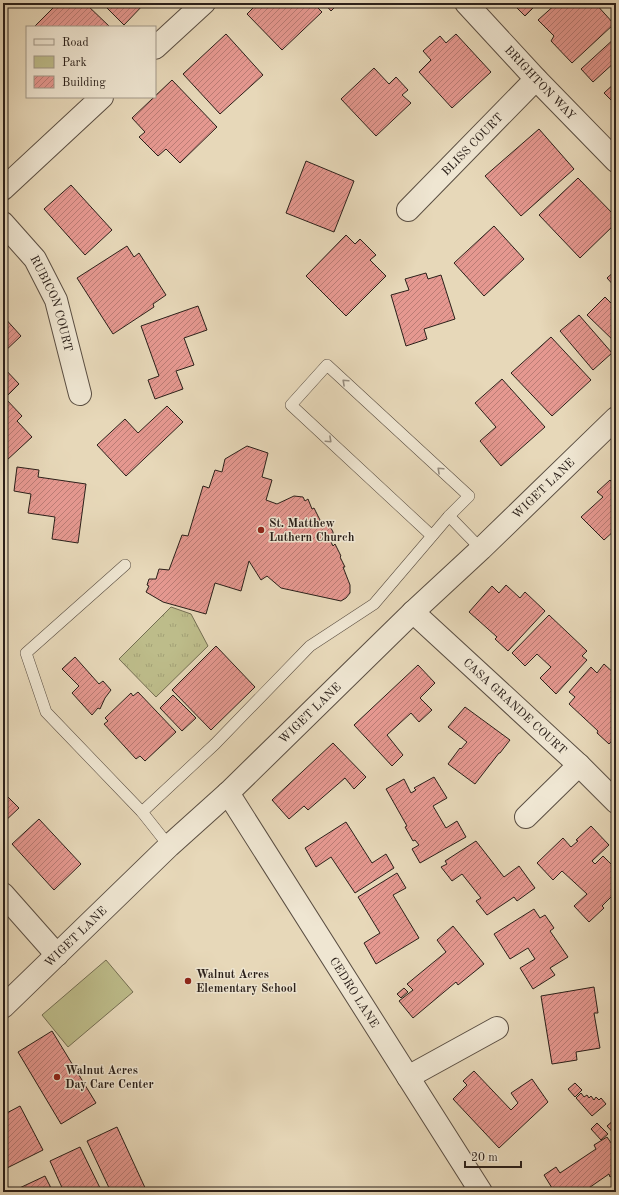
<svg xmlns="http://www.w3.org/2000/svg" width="619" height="1195" font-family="'Old Standard TT',serif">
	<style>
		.grass { fill: url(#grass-tufts); stroke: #746e52 }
		.park { fill: #bdbc8a; stroke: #746e52 }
		.building { fill: url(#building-hatch); stroke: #2b201a }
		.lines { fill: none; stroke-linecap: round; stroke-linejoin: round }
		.service-casing { stroke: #5a4e42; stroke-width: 12 }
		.minor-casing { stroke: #5a4e42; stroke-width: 24 }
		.service { stroke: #efe6d2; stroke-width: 11 }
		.minor { stroke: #efe6d2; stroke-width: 22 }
		.oneway { stroke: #978d7f }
		.poi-dot { fill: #8f2418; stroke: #efe6d2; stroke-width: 1.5 }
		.labels { text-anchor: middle; stroke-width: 3; stroke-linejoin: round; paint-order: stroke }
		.street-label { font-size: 12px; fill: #2b201a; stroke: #efe6d2 }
		.poi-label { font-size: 12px; font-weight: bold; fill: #2b201a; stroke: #efe6d2; text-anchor: start }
	</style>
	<defs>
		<pattern id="grass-tufts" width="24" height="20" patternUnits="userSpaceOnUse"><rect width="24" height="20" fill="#bdbc8a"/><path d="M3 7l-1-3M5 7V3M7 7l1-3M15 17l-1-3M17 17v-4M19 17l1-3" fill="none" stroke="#a3a176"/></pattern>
		<pattern id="building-hatch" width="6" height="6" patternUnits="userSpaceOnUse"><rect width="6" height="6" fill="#e59890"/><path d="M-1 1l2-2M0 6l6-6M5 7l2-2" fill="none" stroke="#ba7c75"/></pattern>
	</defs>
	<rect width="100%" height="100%" fill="#e7d8b9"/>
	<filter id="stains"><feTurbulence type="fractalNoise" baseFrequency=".005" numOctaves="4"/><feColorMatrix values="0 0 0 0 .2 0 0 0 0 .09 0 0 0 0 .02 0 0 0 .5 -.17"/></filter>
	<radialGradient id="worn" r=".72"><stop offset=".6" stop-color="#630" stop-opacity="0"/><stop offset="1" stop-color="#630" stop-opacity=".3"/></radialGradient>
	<path class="grass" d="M171,607L191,614L208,646L156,697L119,659Z"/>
	<path class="park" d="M106,960L133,992L68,1047L42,1015Z"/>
	<g class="building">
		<path d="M58,3H85L110,27H34Z"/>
		<path d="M102,3H145L124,25Z"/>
		<path d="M258,3H313L322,12L282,50L247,14Z"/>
		<path d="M324,3H339L331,11Z"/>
		<path d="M512,3H538L525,16Z"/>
		<path d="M557,3H595L614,24L572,63L551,41L554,36L538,20Z"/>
		<path d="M226,34L263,75L220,114L183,74Z"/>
		<path d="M456,34L491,72L452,108L419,72L431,60L423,51L440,36L446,43Z"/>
		<path d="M616,37V61L593,82L581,69Z"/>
		<path d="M374,68L389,84L396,77L408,90L402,95L411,103L376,136L341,99Z"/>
		<path d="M172,80L217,127L180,163L166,149L158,156L139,137L145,132L132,118Z"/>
		<path d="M616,82V105L604,93Z"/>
		<path d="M3,125L8,130L3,135Z"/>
		<path d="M539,129L574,169L521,216L485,176Z"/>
		<path d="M306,161L354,181L334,232L286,213Z"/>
		<path d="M578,178L616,217V223L580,258L539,215Z"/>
		<path d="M71,185L112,230L85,255L44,209Z"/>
		<path d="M494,226L524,259L484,296L454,263Z"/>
		<path d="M346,235L355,244L360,239L376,255L370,260L386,276L346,316L306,276Z"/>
		<path d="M127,246L134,257L139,253L166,295L153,304L154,307L113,334L77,278Z"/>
		<path d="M616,270V288L607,278Z"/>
		<path d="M426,273L428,279L441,275L455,319L424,329L427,339L406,346L391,295L409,290L405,279Z"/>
		<path d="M605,297L616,308V343L587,315Z"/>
		<path d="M198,306L207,330L184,338L194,365L176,371L183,389L155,399L148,380L159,376L141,326Z"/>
		<path d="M579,315L612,353L593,370L560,331Z"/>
		<path d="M3,316L21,336L3,353Z"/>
		<path d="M551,337L591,380L552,416L511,373Z"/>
		<path d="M3,367L19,384L5,398L22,416L17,421L32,437L7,460L3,457Z"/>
		<path d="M502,379L545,427L501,466L480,441L496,427L475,403Z"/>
		<path d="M167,406L183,422L126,476L97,445L125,419L138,433Z"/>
		<path d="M247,446L268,453L262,477L272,480L266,500L277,504L294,496L303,497L305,501L308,499L312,509L314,508L320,520L316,524L317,526L321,525H327L331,528L333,532V537L331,542L333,546L335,544L341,556L340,557L345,567H343L350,585V593L346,598L341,601L281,588L267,576L261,580L249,561L241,591L215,583L206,614L163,602L146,592L149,586L147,585L149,579H156L159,569L169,570L182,535L188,536L203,486L209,488L215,470L222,472L225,459Z"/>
		<path d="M17,467L39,470L38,477L86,484L78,543L52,539L55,517L28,513L31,494L14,491Z"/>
		<path d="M610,480L616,486V529L604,540L581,517L603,497L597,492Z"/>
		<path d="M506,585L520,598L525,592L545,611L508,651L495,639L497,637L469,612L492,586L499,593Z"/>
		<path d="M549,615L587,651L582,656L587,660L556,694L540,678L551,667L537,654L525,666L512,653Z"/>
		<path d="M216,646L255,687L211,730L172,690Z"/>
		<path d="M75,657L99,684L103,681L111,690L105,698L100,709L98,708L92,715L72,693L79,686L62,669Z"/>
		<path d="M604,664L616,675V736L609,744L597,733L598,731L569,704L575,697L569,692L591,667L597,673Z"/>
		<path d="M418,665L435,683L420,698L432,710L419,722L411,713L387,735L403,755L392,766L354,725Z"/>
		<path d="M138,692L176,732L145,761L140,756L136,759L104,724L108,721L105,718L131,693L133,696Z"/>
		<path d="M173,695L196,718L182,731L160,708Z"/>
		<path d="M465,707L510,740L500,753H499L475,784L448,764L460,748L461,749L467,742L448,727Z"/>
		<path d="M333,743L366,777L354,789L345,778L308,810L304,806L289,819L272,800Z"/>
		<path d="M434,777L447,798L433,806L446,828L457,821L466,837L420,863L412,849L419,845L415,840L413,841L405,827L407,826L386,789L404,779L411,793L416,790L414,788Z"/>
		<path d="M3,792L19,808L3,823Z"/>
		<path d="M39,819L81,864L54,890L12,844Z"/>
		<path d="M346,822L372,863L386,854L394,868L355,893L331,857L316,867L305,848Z"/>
		<path d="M591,826L609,845L592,861L595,864L603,856L616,869V892L602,906L604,908L589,922L574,906L587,894L562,871L553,880L537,863L563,838L571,847L578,841L576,840Z"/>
		<path d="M476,841L504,877L519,866L535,888L517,901L514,897L487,915L476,901L481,898L462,874L452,881L441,867L447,864L445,861Z"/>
		<path d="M397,873L406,888L393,895L419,938L376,964L364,943L380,933L358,897Z"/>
		<path d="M534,909L540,918L545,915L554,928L550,931L568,957L550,968L555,975L533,989L520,968L535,959L528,948L510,959L494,934Z"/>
		<path d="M453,926L484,964L458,985L456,982L413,1018L399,1001L413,990L407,984L446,952L437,940Z"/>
		<path d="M594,987L598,1013H594L600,1048L576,1052L577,1060L552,1064L541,996Z"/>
		<path d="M404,988L408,992L401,998L397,994Z"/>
		<path d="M52,1031L96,1103L61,1124L18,1052Z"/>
		<path d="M474,1071L511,1110L518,1103L511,1093L532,1079L548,1102L499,1148L453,1099L467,1085L463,1081Z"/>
		<path d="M575,1083L582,1090L575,1097L568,1089Z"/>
		<path d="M581,1093L584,1097L587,1095L589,1098L591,1096L594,1100L596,1097L599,1100L601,1098L606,1104L592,1116L576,1098Z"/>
		<path d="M616,1094V1102L612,1098Z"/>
		<path d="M20,1106L43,1150L3,1170V1115Z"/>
		<path d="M616,1118V1136L607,1126Z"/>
		<path d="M597,1123L608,1134L601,1140L591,1129Z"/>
		<path d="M117,1127L147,1192H111L87,1141Z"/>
		<path d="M607,1137L616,1150V1173L610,1177L609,1174L583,1192H545L552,1188L544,1175L556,1167L560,1173L596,1149L594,1145Z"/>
		<path d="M80,1147L102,1192H64L50,1161Z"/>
		<path d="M45,1176L53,1192H11Z"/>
	</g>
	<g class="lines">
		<defs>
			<g id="service">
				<path d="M449,516L481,549"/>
				<path d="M125,565L26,653L46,712L142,812L169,846"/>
				<path d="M142,812L215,744L310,646L374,604L449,516L469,496L327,365L291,405L432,536"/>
			</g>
			<g id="minor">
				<path id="s1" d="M466,3L536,79L616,161"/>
				<path d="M155,48L204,3"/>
				<path d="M3,189L102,97"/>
				<path id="s2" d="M408,210L536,79"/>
				<path id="s3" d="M3,223L35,259L56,300L80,394"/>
				<path id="s4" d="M413,612L579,765L616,802"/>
				<path id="s5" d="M228,793L481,1192"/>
				<path d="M526,817L579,765"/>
				<path d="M3,894L57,955"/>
				<path id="s6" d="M3,1007L169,846L228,793L413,612L481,549L616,418"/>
				<path d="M408,1077L497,1028"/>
			</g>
		</defs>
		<use href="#service" class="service-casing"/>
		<use href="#minor" class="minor-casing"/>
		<use href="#service" class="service"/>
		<use href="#minor" class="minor"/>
	</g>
	<defs><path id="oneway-chevron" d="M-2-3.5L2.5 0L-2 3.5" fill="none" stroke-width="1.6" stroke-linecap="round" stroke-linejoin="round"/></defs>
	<g class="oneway">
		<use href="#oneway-chevron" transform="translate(345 382) rotate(-137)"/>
		<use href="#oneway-chevron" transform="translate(329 440) rotate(43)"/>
		<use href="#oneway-chevron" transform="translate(440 470) rotate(-137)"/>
	</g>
	<g class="poi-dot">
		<circle cx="261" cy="530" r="4"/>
		<circle cx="188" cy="981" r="4"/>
		<circle cx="57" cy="1077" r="4"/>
	</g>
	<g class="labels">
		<g class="street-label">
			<text dy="4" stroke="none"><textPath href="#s1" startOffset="109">BRIGHTON WAY</textPath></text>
			<text dy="4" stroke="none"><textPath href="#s2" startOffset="92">BLISS COURT</textPath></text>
			<text dy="4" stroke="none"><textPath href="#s3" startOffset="96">RUBICON COURT</textPath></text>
			<text dy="4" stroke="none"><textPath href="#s6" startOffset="749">WIGET LANE</textPath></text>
			<text dy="4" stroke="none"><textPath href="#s4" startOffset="139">CASA GRANDE COURT</textPath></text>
			<text dy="4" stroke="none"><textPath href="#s6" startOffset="425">WIGET LANE</textPath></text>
			<text dy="4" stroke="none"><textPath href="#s6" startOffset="101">WIGET LANE</textPath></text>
			<text dy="4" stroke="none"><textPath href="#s5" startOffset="236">CEDRO LANE</textPath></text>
		</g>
		<g class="poi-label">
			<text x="269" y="527">St. Matthew<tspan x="269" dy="14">Luthern Church</tspan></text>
			<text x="196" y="978">Walnut Acres<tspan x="196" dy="14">Elementary School</tspan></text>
			<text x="65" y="1074">Walnut Acres<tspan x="65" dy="14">Day Care Center</tspan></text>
		</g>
	</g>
	<rect width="619" height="1195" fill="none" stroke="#e7d8b9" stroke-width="16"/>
	<rect x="4" y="4" width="611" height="1187" fill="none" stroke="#2b201a" stroke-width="2"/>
	<rect x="8" y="8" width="603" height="1179" fill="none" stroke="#2b201a"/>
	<rect x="26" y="26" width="130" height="72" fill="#efe6d2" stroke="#a19788"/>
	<rect x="34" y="39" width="20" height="6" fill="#efe6d2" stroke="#a19788"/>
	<text x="62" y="46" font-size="12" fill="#2b201a">Road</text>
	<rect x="34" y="56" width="20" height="12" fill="#bdbc8a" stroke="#a19788"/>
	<text x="62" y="66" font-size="12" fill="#2b201a">Park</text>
	<rect x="34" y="76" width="20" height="12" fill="url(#building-hatch)" stroke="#a19788"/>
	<text x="62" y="86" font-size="12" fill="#2b201a">Building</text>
	<path d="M465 1161v6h56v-6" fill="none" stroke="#2b201a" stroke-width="2"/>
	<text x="471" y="1161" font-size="12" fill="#2b201a" stroke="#efe6d2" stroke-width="3" paint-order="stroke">20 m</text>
	<rect width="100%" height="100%" filter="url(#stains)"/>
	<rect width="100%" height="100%" fill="url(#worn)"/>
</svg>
